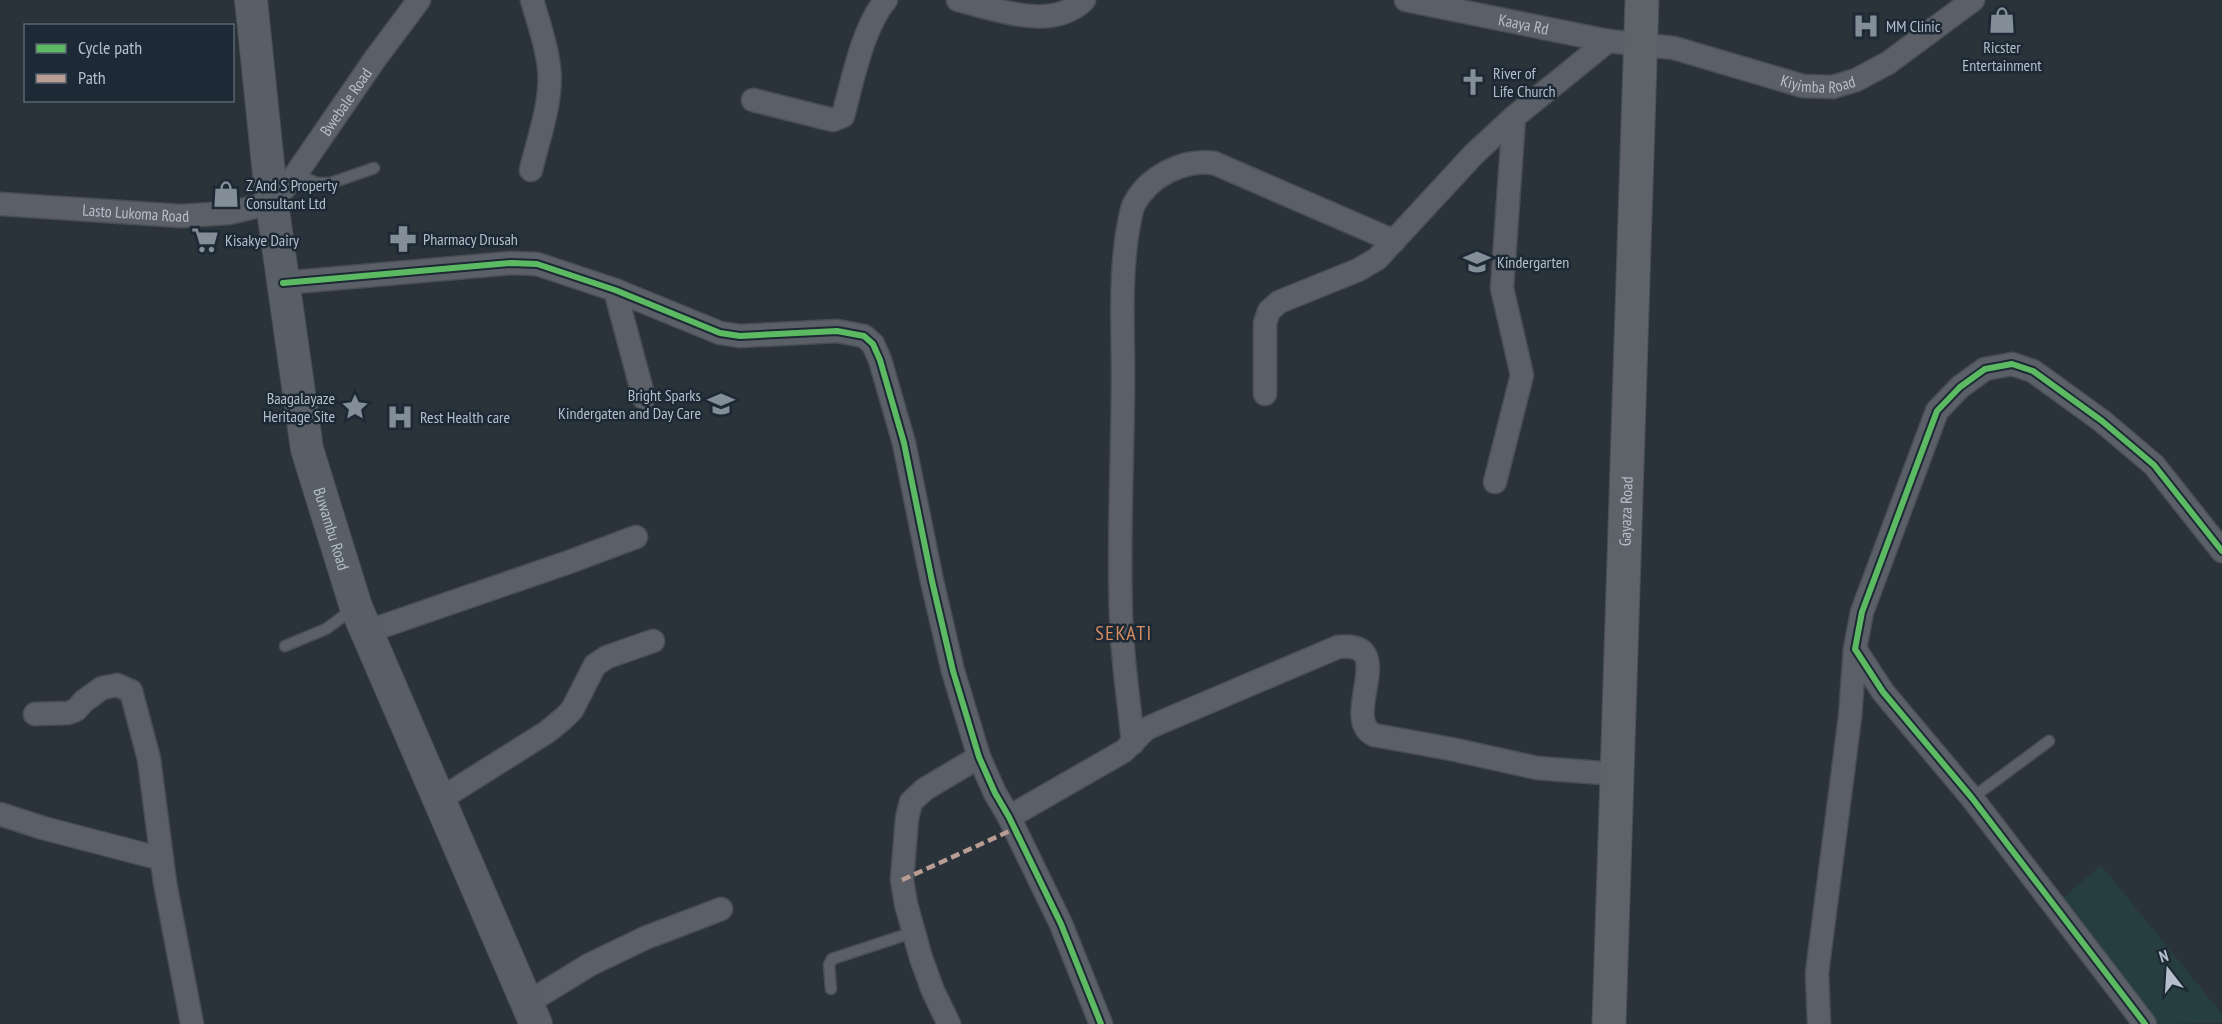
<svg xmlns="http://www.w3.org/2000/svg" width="2222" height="1024" font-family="'PT Sans Narrow',sans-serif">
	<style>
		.green { fill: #273e40 }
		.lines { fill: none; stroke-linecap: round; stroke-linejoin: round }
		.lane-casing { stroke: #494e54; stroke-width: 13 }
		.street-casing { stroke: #494e54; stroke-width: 25 }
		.secondary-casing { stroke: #494e54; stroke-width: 34 }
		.primary-casing { stroke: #484f56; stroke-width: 35 }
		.lane { stroke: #5b6068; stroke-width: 10 }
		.street { stroke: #5b6068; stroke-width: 22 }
		.secondary { stroke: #595f66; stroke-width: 32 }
		.primary { stroke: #5e6369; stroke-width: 33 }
		.quiet { stroke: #b99d93; stroke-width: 4.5; stroke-dasharray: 9 4.5; stroke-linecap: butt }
		.cycleway-casing { stroke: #1d2935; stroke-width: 10 }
		.cycleway { stroke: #5cba63; stroke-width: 6 }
		.labels { text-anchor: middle; stroke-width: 5; stroke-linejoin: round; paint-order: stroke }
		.street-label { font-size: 16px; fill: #b5bfcb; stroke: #1d2935 }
		.poi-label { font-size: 16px; fill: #b5bfcb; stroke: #1d2935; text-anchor: start }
		.quarter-label { font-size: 20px; letter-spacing: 1.5px; fill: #d88d62; stroke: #1d2935 }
	</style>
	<rect width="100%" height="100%" fill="#2a323a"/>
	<path class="green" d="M2101,865L2222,1014V1023L2146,1024L2055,905Z"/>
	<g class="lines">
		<defs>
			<g id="lane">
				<path d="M296,174L317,183H331L374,168"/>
				<path d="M285,646L326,629L353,609"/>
				<path d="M1972,798L2049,741"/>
				<path d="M831,989L829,965L832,959L914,932"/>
			</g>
			<g id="street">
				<path d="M958,0C996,9 1051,32 1084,0"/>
				<path id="s1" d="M1406,0L1608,41L1674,48L1803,86L1833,87L1856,80L1888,63L1973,0"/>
				<path d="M753,100L833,120L843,116C852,83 863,26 886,0"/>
				<path d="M531,170C538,140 553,99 549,68C547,45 538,22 532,0"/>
				<path id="s2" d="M0,204L181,216L229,213L272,203L296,174L375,59L419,0"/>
				<path d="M283,283L511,263L537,264L615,290L720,333L740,336L837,331L864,336L873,344L880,360L904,443L932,581L953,671L979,757L995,793L1009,817L1061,924L1101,1024"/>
				<path d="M615,290L644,398"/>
				<path d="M1265,394V323L1269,311L1279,302L1358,270L1377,259L1474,154L1514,117L1608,41"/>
				<path d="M1495,482L1522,375L1502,288L1514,117"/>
				<path d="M366,632L569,562L636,537"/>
				<path d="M35,714L68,713L76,710L84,701L102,688L117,685L131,691L149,759L165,883L192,1024"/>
				<path d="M1133,743C1129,701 1122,658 1121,616C1118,536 1123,455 1123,375C1123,329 1120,282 1127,235C1129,225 1130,213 1134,204C1149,176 1183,159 1214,163L1394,241"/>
				<path d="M439,800L547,732L564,718L572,710L595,665L607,657L653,641"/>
				<path d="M0,814L43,828L162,859"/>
				<path d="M1009,817L1124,751L1146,729L1159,723L1338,647C1401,640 1339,718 1374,735L1451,749L1537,768L1616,774"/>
				<path d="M527,1003L589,965L645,938L721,909"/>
				<path d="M949,1024L933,991L921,958L906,904L902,880L907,818L911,802L925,789L979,757"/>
				<path d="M1819,1024L1817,973L1850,717L1855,649"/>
				<path d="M2145,1024L1972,798L1883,692L1855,649L1862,612L1937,411L1960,387L1985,369L2012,364L2033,371L2102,421L2154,465L2222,551"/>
			</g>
			<g id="secondary">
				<path id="s3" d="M251,0L272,203L307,449L356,607L536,1024"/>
			</g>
			<g id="primary">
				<path id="s4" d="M1609,1024L1642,0"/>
			</g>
		</defs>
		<use href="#lane" class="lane-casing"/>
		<use href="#street" class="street-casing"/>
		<use href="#secondary" class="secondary-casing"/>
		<use href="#primary" class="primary-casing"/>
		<use href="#lane" class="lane"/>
		<use href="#street" class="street"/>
		<use href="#secondary" class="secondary"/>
		<use href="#primary" class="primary"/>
		<path class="quiet" d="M902,880L1014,829"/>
		<defs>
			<g id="cycleway">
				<path d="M283,283L511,263L537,264L615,290L720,333L740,336L837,331L864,336L873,344L880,360L904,443L932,581L953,671L979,757L995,793L1009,817L1061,924L1101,1024"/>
				<path d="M2145,1024L1972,798L1883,692L1855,649L1862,612L1937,411L1960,387L1985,369L2012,364L2033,371L2102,421L2154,465L2222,551"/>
			</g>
		</defs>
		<use href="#cycleway" class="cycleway-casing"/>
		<use href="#cycleway" class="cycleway"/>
	</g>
	<defs>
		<symbol id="shop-bare" viewBox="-9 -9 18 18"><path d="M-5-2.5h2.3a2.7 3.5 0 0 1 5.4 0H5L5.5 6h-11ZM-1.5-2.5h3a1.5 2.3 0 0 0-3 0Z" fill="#848e98" stroke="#1d2935" stroke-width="2.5" paint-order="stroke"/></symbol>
		<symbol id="hospital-bare" viewBox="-9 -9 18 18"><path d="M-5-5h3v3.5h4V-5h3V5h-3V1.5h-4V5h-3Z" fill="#848e98" stroke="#1d2935" stroke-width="2.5" paint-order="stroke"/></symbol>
		<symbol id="church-bare" viewBox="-9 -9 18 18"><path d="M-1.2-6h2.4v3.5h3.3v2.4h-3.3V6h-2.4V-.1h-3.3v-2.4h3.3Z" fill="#848e98" stroke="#1d2935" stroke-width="2.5" paint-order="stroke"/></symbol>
		<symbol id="pharmacy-bare" viewBox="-9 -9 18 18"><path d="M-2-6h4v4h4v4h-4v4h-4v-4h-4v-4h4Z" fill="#848e98" stroke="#1d2935" stroke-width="2.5" paint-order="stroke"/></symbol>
		<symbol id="supermarket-bare" viewBox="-9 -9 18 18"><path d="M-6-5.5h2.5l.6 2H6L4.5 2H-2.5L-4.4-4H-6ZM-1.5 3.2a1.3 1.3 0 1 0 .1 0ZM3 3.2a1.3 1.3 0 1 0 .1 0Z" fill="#848e98" stroke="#1d2935" stroke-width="2.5" paint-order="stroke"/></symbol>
		<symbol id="school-bare" viewBox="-9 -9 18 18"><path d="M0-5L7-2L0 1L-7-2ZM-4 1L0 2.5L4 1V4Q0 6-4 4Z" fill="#848e98" stroke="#1d2935" stroke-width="2.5" paint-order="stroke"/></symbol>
		<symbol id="sight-bare" viewBox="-9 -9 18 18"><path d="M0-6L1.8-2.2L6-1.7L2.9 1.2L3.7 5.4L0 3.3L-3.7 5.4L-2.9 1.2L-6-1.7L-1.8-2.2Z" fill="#848e98" stroke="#1d2935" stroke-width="2.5" paint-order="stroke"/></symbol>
	</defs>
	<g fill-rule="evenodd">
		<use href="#shop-bare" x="1983" y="1" width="38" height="38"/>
		<use href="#hospital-bare" x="1847" y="7" width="38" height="38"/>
		<use href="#church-bare" x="1454" y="63" width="38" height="38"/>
		<use href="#shop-bare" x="207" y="175" width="38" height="38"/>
		<use href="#pharmacy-bare" x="384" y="220" width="38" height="38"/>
		<use href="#supermarket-bare" x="186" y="221" width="38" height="38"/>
		<use href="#school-bare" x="1458" y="243" width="38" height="38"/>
		<use href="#school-bare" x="702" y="385" width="38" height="38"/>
		<use href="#sight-bare" x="336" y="388" width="38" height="38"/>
		<use href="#hospital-bare" x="381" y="398" width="38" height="38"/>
	</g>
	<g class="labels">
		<g class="street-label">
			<text dy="6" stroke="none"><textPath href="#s1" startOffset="120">Kaaya Rd</textPath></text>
			<text dy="6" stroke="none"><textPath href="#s1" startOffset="422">Kiyimba Road</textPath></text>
			<text dy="6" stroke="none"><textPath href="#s2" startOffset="399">Bwebale Road</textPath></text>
			<text dy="6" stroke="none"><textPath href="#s2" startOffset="136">Lasto Lukoma Road</textPath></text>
			<text dy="6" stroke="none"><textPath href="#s4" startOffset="513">Gayaza Road</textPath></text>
			<text dy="6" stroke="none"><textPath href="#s3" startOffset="536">Buwambu Road</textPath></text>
		</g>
		<g class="poi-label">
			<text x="1886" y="32">MM Clinic</text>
			<text x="2002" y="53" text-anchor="middle">Ricster<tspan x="2002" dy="18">Entertainment</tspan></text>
			<text x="1493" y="79">River of<tspan x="1493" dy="18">Life Church</tspan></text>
			<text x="246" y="191">Z And S Property<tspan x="246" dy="18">Consultant Ltd</tspan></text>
			<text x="423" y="245">Pharmacy Drusah</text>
			<text x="225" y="246">Kisakye Dairy</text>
			<text x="1497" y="268">Kindergarten</text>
			<text x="701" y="401" text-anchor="end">Bright Sparks<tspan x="701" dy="18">Kindergaten and Day Care</tspan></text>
			<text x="335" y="404" text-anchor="end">Baagalayaze<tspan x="335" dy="18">Heritage Site</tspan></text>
			<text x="420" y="423">Rest Health care</text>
		</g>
		<g class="quarter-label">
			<text x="1124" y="640">SEKATI</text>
		</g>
	</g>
	<rect x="24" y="24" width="210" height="78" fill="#1d2935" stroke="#5a6571" stroke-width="1.5"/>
	<rect x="36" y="44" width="30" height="9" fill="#5cba63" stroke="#5a6571" stroke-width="1.5"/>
	<text x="78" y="54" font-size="18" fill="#b5bfcb">Cycle path</text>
	<rect x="36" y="74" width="30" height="9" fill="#b99d93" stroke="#5a6571" stroke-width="1.5"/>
	<text x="78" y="84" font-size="18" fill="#b5bfcb">Path</text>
	<g transform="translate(2168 970) rotate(343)" stroke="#1d2935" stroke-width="4.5" paint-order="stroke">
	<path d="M0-4.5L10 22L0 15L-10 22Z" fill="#b5bfcb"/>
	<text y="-9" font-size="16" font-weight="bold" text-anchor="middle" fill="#b5bfcb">N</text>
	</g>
</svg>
